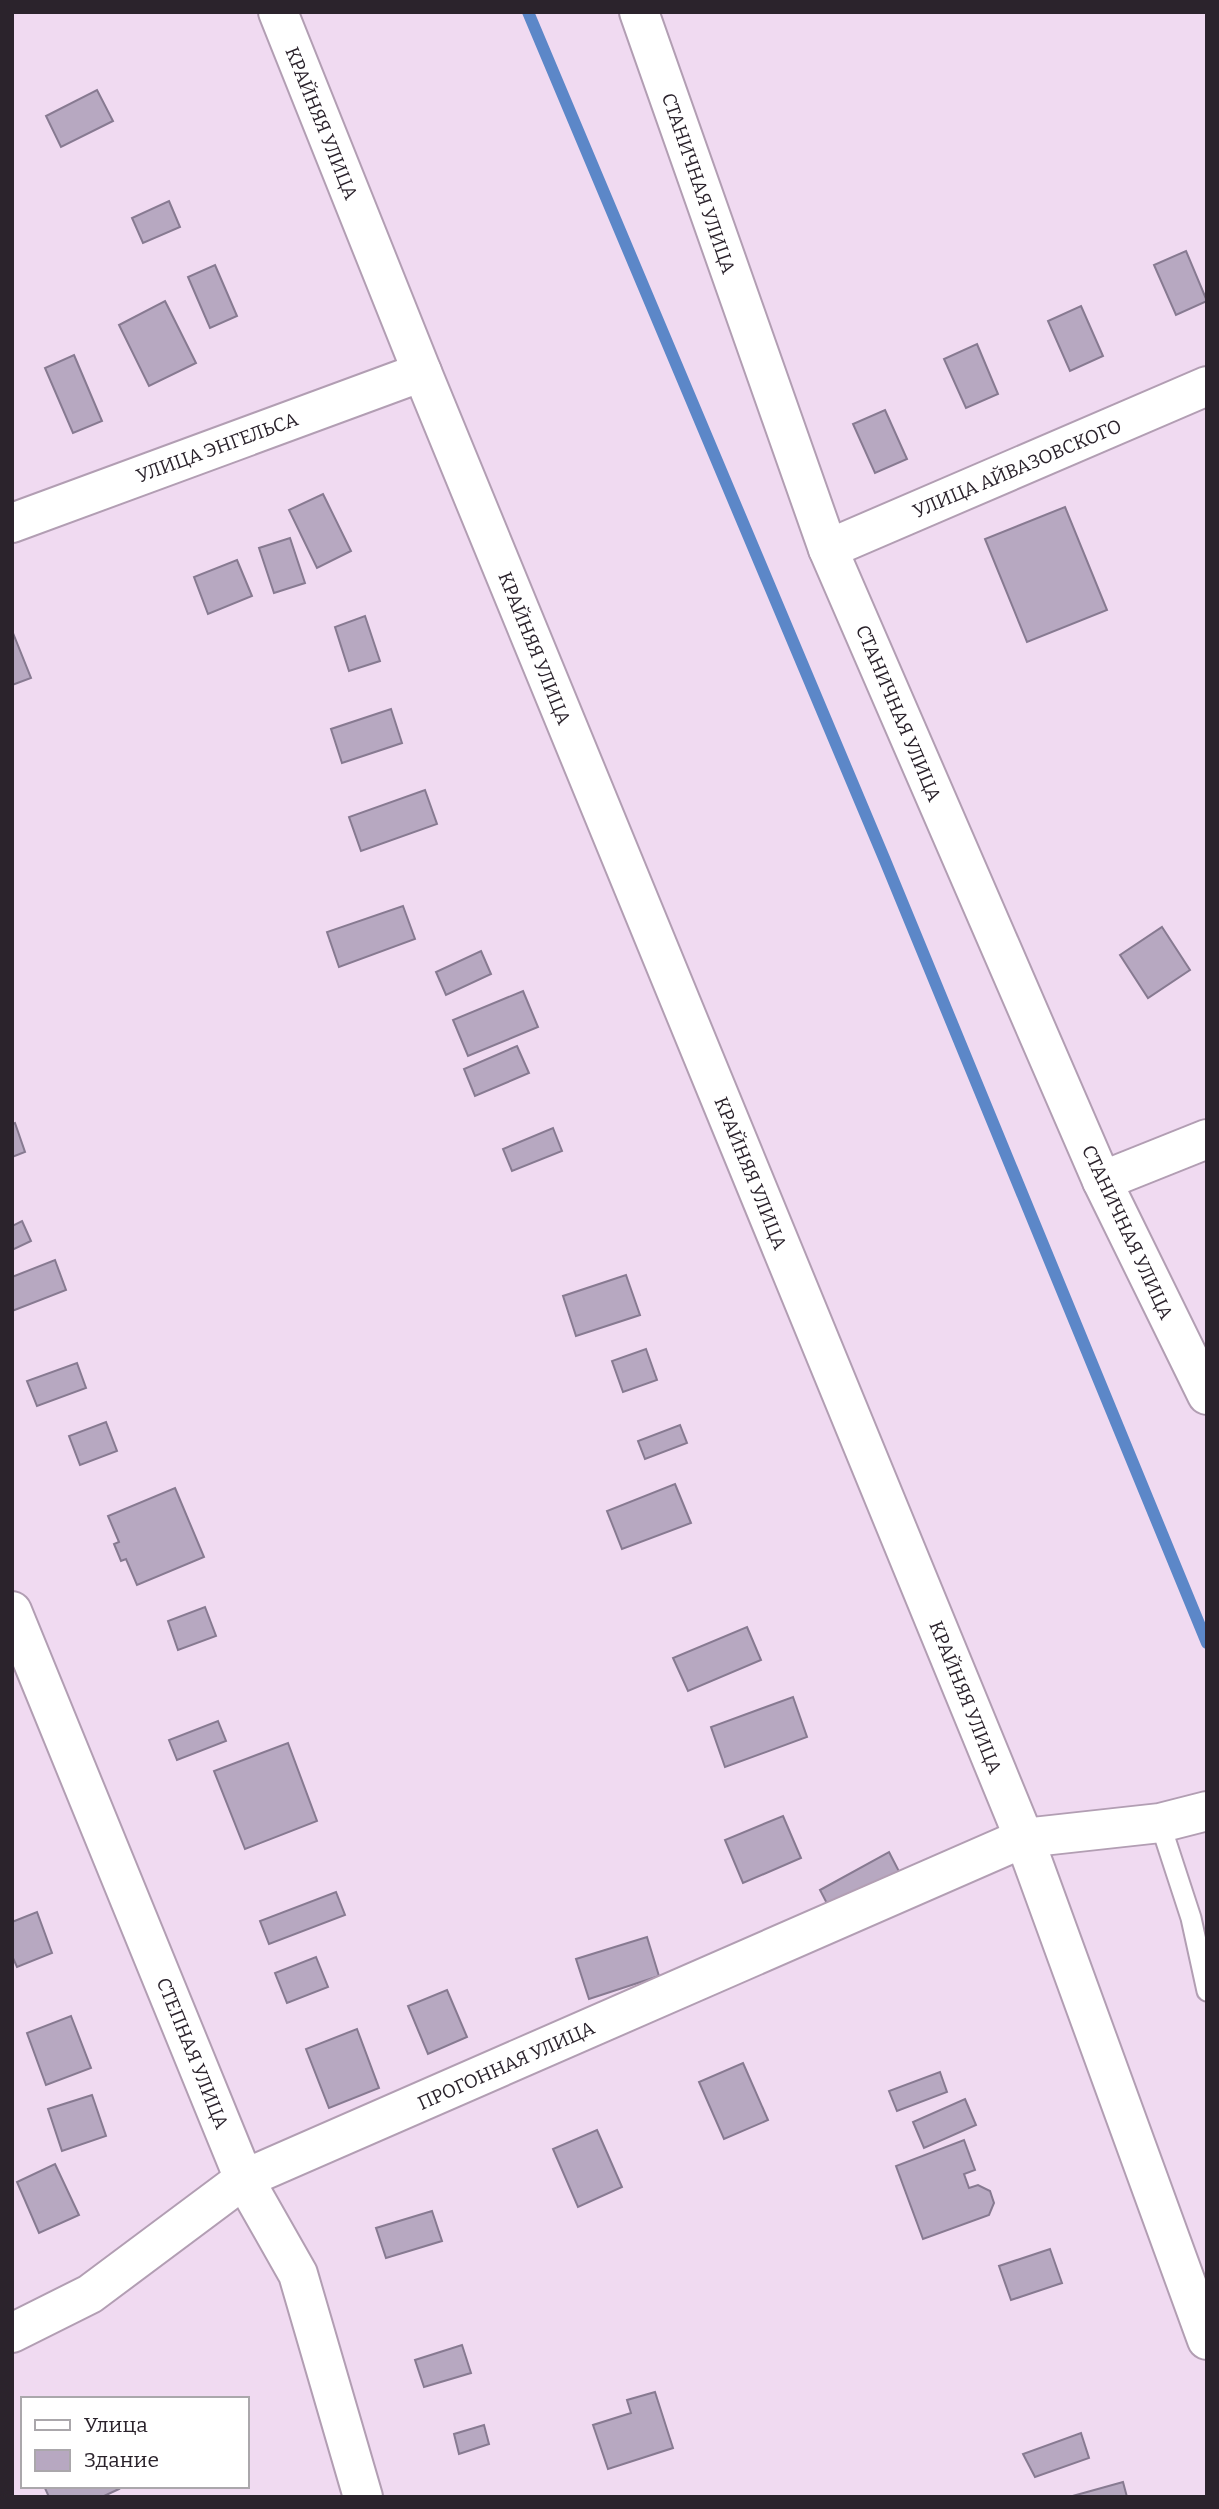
<svg xmlns="http://www.w3.org/2000/svg" width="1219" height="2509" font-family="Bitter,serif">
	<style>
		.lines { fill: none; stroke-linecap: round; stroke-linejoin: round }
		.stream { stroke: #5c87c8; stroke-width: 12 }
		.building { fill: #b7a8c1; stroke: #877a91; stroke-width: 2 }
		.lane-casing { stroke: #b29eb3; stroke-width: 23 }
		.street-casing { stroke: #b29eb3; stroke-width: 42 }
		.secondary-casing { stroke: #b29eb3; stroke-width: 42 }
		.lane { stroke: #fff; stroke-width: 19 }
		.street { stroke: #fff; stroke-width: 38 }
		.secondary { stroke: #fff; stroke-width: 38 }
		.labels { text-anchor: middle; stroke-width: 5; stroke-linejoin: round; paint-order: stroke }
		.street-label { font-size: 19px; fill: #2b232c; stroke: #fff }
	</style>
	<rect width="100%" height="100%" fill="#f0daf1"/>
	<g class="lines">
		<path class="stream" d="M528,12L884,858L1207,1643"/>
	</g>
	<g class="building">
		<path d="M97,90L113,121L61,147L46,116Z"/>
		<path d="M169,201L180,227L143,243L132,218Z"/>
		<path d="M1186,251L1207,301L1176,315L1154,265Z"/>
		<path d="M215,265L237,316L210,328L188,277Z"/>
		<path d="M165,301L196,363L149,386L119,325Z"/>
		<path d="M1081,306L1103,356L1070,371L1048,321Z"/>
		<path d="M977,344L998,394L966,408L944,359Z"/>
		<path d="M74,355L102,421L73,433L45,368Z"/>
		<path d="M885,410L907,459L875,473L853,424Z"/>
		<path d="M323,494L351,551L317,568L289,510Z"/>
		<path d="M1065,507L1107,610L1027,642L985,539Z"/>
		<path d="M290,538L305,583L274,593L259,548Z"/>
		<path d="M237,560L252,596L208,614L194,577Z"/>
		<path d="M365,616L380,661L349,671L335,627Z"/>
		<path d="M13,633L31,678L12,685V634Z"/>
		<path d="M391,709L402,743L342,763L331,729Z"/>
		<path d="M425,790L437,824L361,851L349,817Z"/>
		<path d="M403,906L415,939L339,967L327,932Z"/>
		<path d="M1162,927L1190,970L1148,998L1120,955Z"/>
		<path d="M481,951L491,974L446,995L436,972Z"/>
		<path d="M523,991L538,1027L468,1056L453,1020Z"/>
		<path d="M517,1046L529,1073L475,1096L464,1069Z"/>
		<path d="M15,1123L25,1152L12,1157V1124Z"/>
		<path d="M553,1128L562,1151L512,1171L503,1149Z"/>
		<path d="M22,1221L31,1241L12,1250V1226Z"/>
		<path d="M55,1260L66,1290L12,1311V1277Z"/>
		<path d="M626,1275L640,1315L576,1336L563,1296Z"/>
		<path d="M646,1349L657,1380L623,1392L612,1361Z"/>
		<path d="M77,1363L86,1388L37,1406L27,1381Z"/>
		<path d="M106,1422L117,1451L80,1465L69,1436Z"/>
		<path d="M680,1425L687,1443L645,1459L638,1441Z"/>
		<path d="M675,1484L691,1523L622,1549L607,1511Z"/>
		<path d="M175,1488L204,1557L137,1585L126,1559L121,1561L114,1544L119,1542L108,1516Z"/>
		<path d="M205,1607L216,1636L178,1650L168,1621Z"/>
		<path d="M747,1627L761,1660L688,1691L673,1658Z"/>
		<path d="M793,1697L807,1737L725,1767L711,1727Z"/>
		<path d="M218,1721L226,1741L177,1760L169,1740Z"/>
		<path d="M288,1743L317,1821L245,1849L214,1771Z"/>
		<path d="M783,1816L801,1858L743,1883L725,1840Z"/>
		<path d="M889,1852L906,1885L837,1923L820,1890Z"/>
		<path d="M336,1892L345,1915L269,1944L260,1921Z"/>
		<path d="M37,1912L52,1953L17,1967L12,1956V1922Z"/>
		<path d="M647,1937L659,1976L589,1999L576,1959Z"/>
		<path d="M316,1957L328,1987L287,2003L275,1973Z"/>
		<path d="M447,1990L467,2037L428,2054L408,2006Z"/>
		<path d="M71,2016L91,2068L46,2085L27,2033Z"/>
		<path d="M357,2029L379,2088L329,2108L306,2049Z"/>
		<path d="M743,2063L768,2120L724,2139L699,2082Z"/>
		<path d="M940,2072L947,2092L897,2111L889,2091Z"/>
		<path d="M92,2095L106,2136L62,2151L48,2109Z"/>
		<path d="M965,2099L976,2125L924,2148L913,2122Z"/>
		<path d="M597,2130L622,2187L578,2207L553,2149Z"/>
		<path d="M964,2140L975,2170L964,2174L969,2188L978,2185L990,2191L994,2203L989,2215L923,2239L896,2166Z"/>
		<path d="M55,2164L79,2215L39,2233L17,2182Z"/>
		<path d="M432,2211L442,2241L386,2258L376,2228Z"/>
		<path d="M1050,2249L1062,2283L1011,2300L999,2266Z"/>
		<path d="M462,2345L471,2373L424,2387L415,2360Z"/>
		<path d="M655,2392L673,2448L608,2469L593,2425L631,2413L627,2400Z"/>
		<path d="M484,2425L489,2444L459,2454L454,2434Z"/>
		<path d="M1081,2433L1089,2458L1035,2477L1023,2454Z"/>
		<path d="M1123,2482L1127,2497H1069Z"/>
		<path d="M44,2486H117L119,2489L102,2497H49Z"/>
	</g>
	<g class="lines">
		<defs>
			<path id="lane" d="M1160,1823L1191,1918L1207,1991"/>
			<g id="street">
				<path d="M639,12L828,549L1102,1181L1207,1395"/>
				<path d="M12,523L422,372"/>
				<path d="M828,549L1207,386"/>
				<path d="M1102,1181L1207,1139"/>
				<path d="M12,1611L244,2179L298,2274L363,2497"/>
				<path d="M12,2333L90,2294L244,2179L1024,1838L1160,1823L1207,1811"/>
			</g>
			<path id="secondary" d="M278,12L422,372L1024,1838L1207,2340"/>
		</defs>
		<use href="#lane" class="lane-casing"/>
		<use href="#street" class="street-casing"/>
		<use href="#secondary" class="secondary-casing"/>
		<use href="#lane" class="lane"/>
		<use href="#street" class="street"/>
		<use href="#secondary" class="secondary"/>
	</g>
	<g class="labels">
		<g class="street-label">
			<text transform="translate(322 123) rotate(68)" y="7">КРАЙНЯЯ УЛИЦА</text>
			<text transform="translate(699 183) rotate(71)" y="7">СТАНИЧНАЯ УЛИЦА</text>
			<text transform="translate(217 447) rotate(-20)" y="7">УЛИЦА ЭНГЕЛЬСА</text>
			<text transform="translate(1017 468) rotate(-23)" y="7">УЛИЦА АЙВАЗОВСКОГО</text>
			<text transform="translate(535 648) rotate(68)" y="7">КРАЙНЯЯ УЛИЦА</text>
			<text transform="translate(899 713) rotate(67)" y="7">СТАНИЧНАЯ УЛИЦА</text>
			<text transform="translate(751 1173) rotate(68)" y="7">КРАЙНЯЯ УЛИЦА</text>
			<text transform="translate(1128 1232) rotate(65)" y="7">СТАНИЧНАЯ УЛИЦА</text>
			<text transform="translate(966 1697) rotate(68)" y="7">КРАЙНЯЯ УЛИЦА</text>
			<text transform="translate(193 2053) rotate(68)" y="7">СТЕПНАЯ УЛИЦА</text>
			<text transform="translate(506 2065) rotate(-24)" y="7">ПРОГОННАЯ УЛИЦА</text>
		</g>
	</g>
	<rect width="1219" height="2509" fill="none" stroke="#2b232c" stroke-width="28"/>
	<rect x="21" y="2397" width="228" height="91" fill="#ffffff" stroke="#aaa7ab" stroke-width="2"/>
	<rect x="35" y="2420" width="35" height="10" fill="#ffffff" stroke="#aaa7ab" stroke-width="2"/>
	<text x="84" y="2432" font-size="21" fill="#2b232c">Улица</text>
	<rect x="35" y="2450" width="35" height="21" fill="#b7a8c1" stroke="#aaa7ab" stroke-width="2"/>
	<text x="84" y="2467" font-size="21" fill="#2b232c">Здание</text>
</svg>
